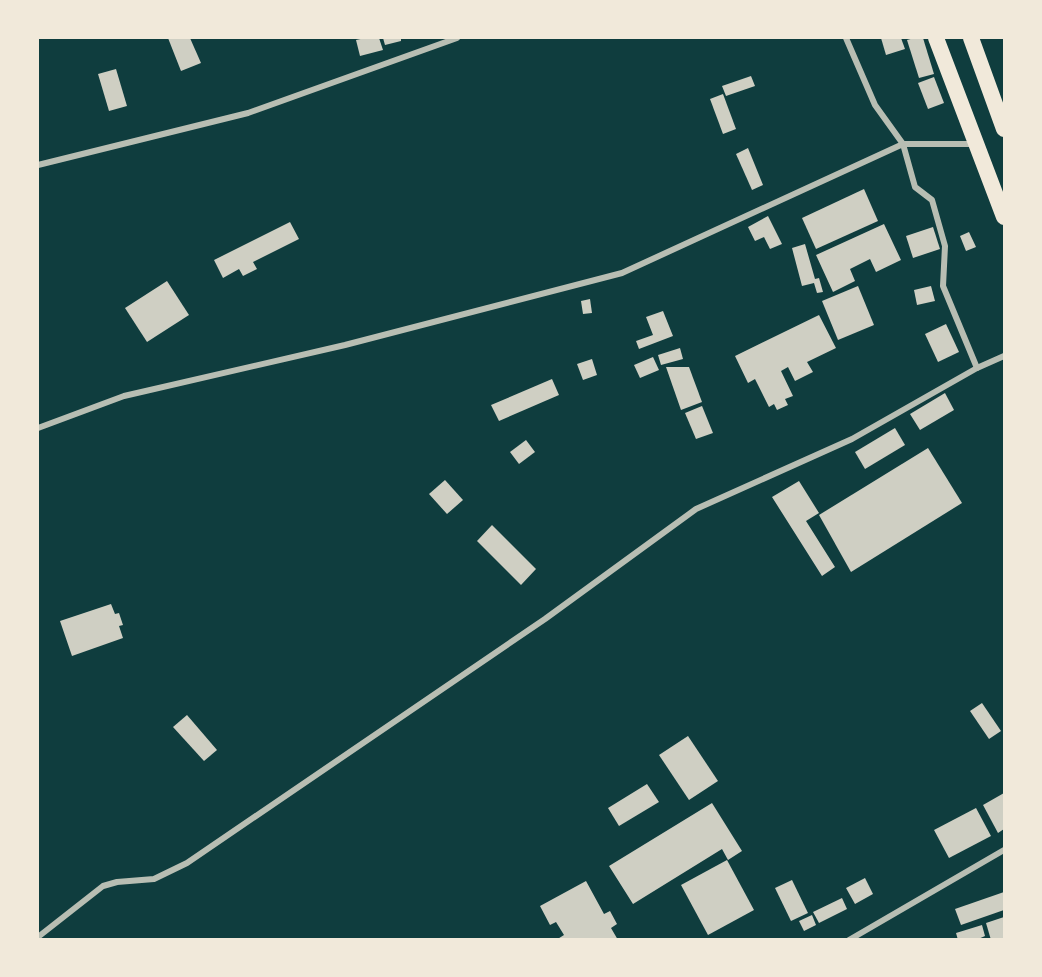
<svg xmlns="http://www.w3.org/2000/svg" width="1042" height="977" font-family="Literata,serif">
	<style>
		.building { fill: #cfcfc3 }
		.lines { fill: none; stroke-linecap: round; stroke-linejoin: round }
		.minor { stroke: #b8beb3; stroke-width: 6 }
		.trunk { stroke: #f1e9da; stroke-width: 16 }
	</style>
	<rect width="100%" height="100%" fill="#0f3d3e"/>
	<g class="building">
		<path d="M168,38H190L201,63L181,71Z"/>
		<path d="M365,38H379L383,50L360,56L356,40Z"/>
		<path d="M383,38H401V41L385,45Z"/>
		<path d="M881,38H901L905,49L886,55Z"/>
		<path d="M914,38H923L934,74L919,78L907,40Z"/>
		<path d="M116,69L127,106L109,111L98,74Z"/>
		<path d="M751,76L755,86L726,96L722,86Z"/>
		<path d="M934,77L944,103L928,109L918,83Z"/>
		<path d="M723,94L736,129L723,134L710,99Z"/>
		<path d="M748,148L763,185L752,190L736,154Z"/>
		<path d="M864,189L878,221L816,249L802,218Z"/>
		<path d="M768,216L782,244L770,249L764,237L755,241L748,227Z"/>
		<path d="M290,222L299,239L253,262L257,269L243,276L239,269L223,278L214,260Z"/>
		<path d="M884,224L901,260L876,272L870,259L850,269L855,281L833,292L816,255Z"/>
		<path d="M933,227L940,249L913,258L906,236Z"/>
		<path d="M969,232L976,247L966,251L960,236Z"/>
		<path d="M805,244L815,279L819,278L823,292L817,293L814,283L802,286L792,248Z"/>
		<path d="M167,281L189,315L147,342L125,308Z"/>
		<path d="M858,286L874,325L838,340L822,301Z"/>
		<path d="M931,286L935,301L917,305L914,290Z"/>
		<path d="M590,299L592,313L583,314L581,301Z"/>
		<path d="M663,311L673,336L639,349L636,341L653,335L646,317Z"/>
		<path d="M819,315L836,348L807,362L813,372L795,381L788,367L781,371L793,396L785,399L788,405L777,410L774,404L769,407L755,379L748,383L735,356Z"/>
		<path d="M946,324L959,352L938,362L925,334Z"/>
		<path d="M680,348L683,359L661,365L658,355Z"/>
		<path d="M653,357L659,370L640,378L634,365Z"/>
		<path d="M592,359L597,375L583,380L577,364Z"/>
		<path d="M666,367H689L702,402L681,410Z"/>
		<path d="M552,379L559,395L499,421L491,405Z"/>
		<path d="M945,393L954,410L920,430L910,414Z"/>
		<path d="M702,406L713,433L696,439L685,413Z"/>
		<path d="M895,428L905,445L865,469L855,452Z"/>
		<path d="M526,440L535,452L519,464L510,452Z"/>
		<path d="M928,448L962,503L851,572L819,515Z"/>
		<path d="M445,480L463,500L447,514L429,494Z"/>
		<path d="M799,481L819,513L806,521L835,567L822,576L772,497Z"/>
		<path d="M492,525L536,569L521,585L477,541Z"/>
		<path d="M111,604L115,614L119,613L123,625L119,626L123,638L72,656L60,621Z"/>
		<path d="M982,703L1001,731L989,739L970,711Z"/>
		<path d="M187,715L217,750L204,761L173,727Z"/>
		<path d="M688,736L718,781L689,800L659,755Z"/>
		<path d="M647,784L659,802L619,826L608,808Z"/>
		<path d="M1004,793V829L998,833L983,805Z"/>
		<path d="M712,803L742,851L728,860L722,849L633,904L609,866Z"/>
		<path d="M976,808L991,836L949,858L934,830Z"/>
		<path d="M727,860L754,910L708,935L681,885Z"/>
		<path d="M865,878L873,894L855,904L846,888Z"/>
		<path d="M792,880L808,913L791,921L775,888Z"/>
		<path d="M586,881L604,914L610,911L617,924L611,928L618,940H556L564,935L556,922L550,925L540,906Z"/>
		<path d="M1004,892V910L961,925L955,909Z"/>
		<path d="M842,898L847,909L819,923L813,912Z"/>
		<path d="M812,915L816,925L804,931L799,921Z"/>
		<path d="M1004,917V940H991L986,923Z"/>
		<path d="M982,925L985,936L976,940H958L956,933Z"/>
	</g>
	<g class="lines">
		<g class="minor">
			<path d="M846,38L875,105L903,144L915,187L932,200L945,246L943,286L977,368"/>
			<path d="M38,165L248,113L457,38"/>
			<path d="M38,428L124,396L345,345L622,273L903,144H976"/>
			<path d="M38,937L103,886L117,882L154,879L187,863L545,619L696,509L852,439L977,368L1004,356"/>
			<path d="M849,940L1004,850"/>
		</g>
		<g class="trunk">
			<path d="M936,38L1004,217"/>
			<path d="M971,38L1004,129"/>
		</g>
	</g>
	<rect width="1042" height="977" fill="none" stroke="#f1e9da" stroke-width="78"/>
</svg>
